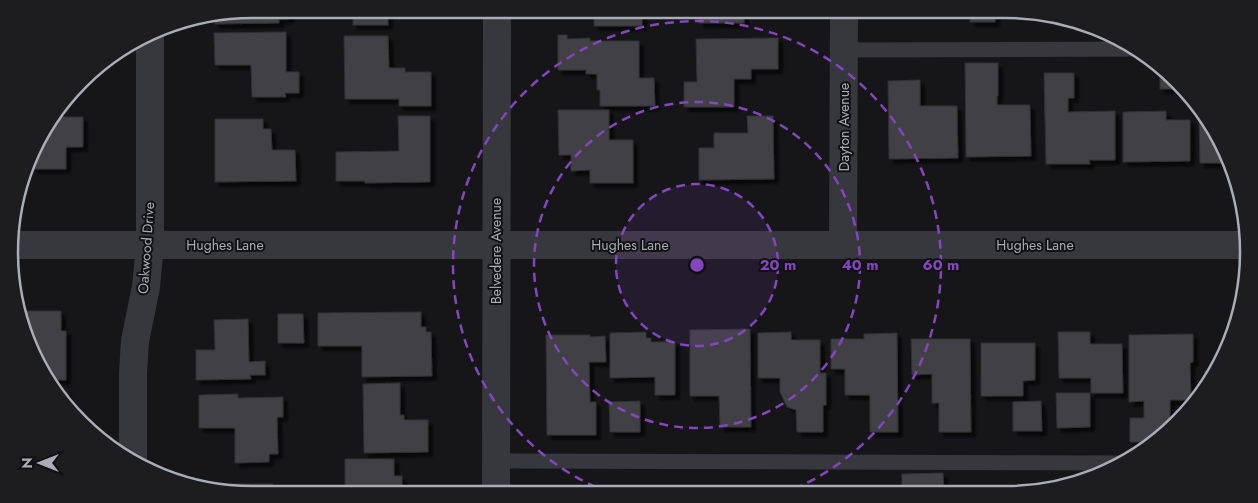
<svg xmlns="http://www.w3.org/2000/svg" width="1258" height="503" font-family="Jost,sans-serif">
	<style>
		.building { fill: #404145; stroke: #303034; filter: url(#shadow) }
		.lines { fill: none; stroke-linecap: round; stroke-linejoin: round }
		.service { stroke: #37383d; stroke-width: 15 }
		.minor { stroke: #37383d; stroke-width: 28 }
		.tertiary { stroke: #37383d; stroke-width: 28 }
		.ring { fill: none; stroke: #8446be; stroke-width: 2.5; stroke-dasharray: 9 6 }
		.labels { text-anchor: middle; stroke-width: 4; stroke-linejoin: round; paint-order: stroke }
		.street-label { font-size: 14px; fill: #a8adb8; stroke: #111113 }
		.rim { fill: none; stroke: #a8adb8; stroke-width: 2.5 }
		.centre { fill: #8446be; stroke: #111113; stroke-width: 2.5 }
		.ring-label { font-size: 15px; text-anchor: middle; font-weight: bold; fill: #8446be; stroke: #111113; stroke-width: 4; stroke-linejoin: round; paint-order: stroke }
	</style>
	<defs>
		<filter id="shadow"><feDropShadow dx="4.5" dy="4.5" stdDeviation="1" flood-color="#0009"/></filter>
	</defs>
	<rect width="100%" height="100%" fill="#161618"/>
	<g class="building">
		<path d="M252,9H289V19H279V23L215,24V15Z"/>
		<rect x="353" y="9" width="35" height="16"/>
		<rect x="594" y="9" width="48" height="17"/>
		<rect x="699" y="9" width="45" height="14"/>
		<rect x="970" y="9" width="25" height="13"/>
		<path d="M286,32V72H299V93H285L286,97H252L251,65H215L214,33Z"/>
		<path d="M558,35H567V39L590,38V41H639V78H654L655,106H600V90H597V74H586V70H558Z"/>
		<path d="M344,36H388L389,68H405V72H431V106H399V99H345Z"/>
		<path d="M778,38V69H751V79H734V107H684V82H697L696,39Z"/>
		<path d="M965,63H998V96H997V105H1030L1031,156L966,157Z"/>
		<path d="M1160,65L1166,69L1182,89H1160Z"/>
		<path d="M1044,73H1074V98H1068V112L1115,111V160H1089L1090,164H1046Z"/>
		<path d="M920,80V106H957L958,158L889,159L888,81Z"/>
		<path d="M558,110H609V140H633V183H590V170L571,171V155H559Z"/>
		<path d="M1166,111V120H1190V161L1123,162V112Z"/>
		<path d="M398,116H430V182L365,183V181H336V152L399,151Z"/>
		<path d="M747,116H773L774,179L699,180V148H714V133H748Z"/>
		<path d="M52,117H83V147H66V169H33V156L41,130Z"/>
		<path d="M215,119H263V129H271L272,150H295L296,181L215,182Z"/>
		<path d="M1199,121H1206L1224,144L1229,163H1200Z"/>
		<path d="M19,311H61V331H66V380H47Z"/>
		<path d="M421,312V327H426V332H431L432,376L362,377V346H318V313Z"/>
		<path d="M278,314H303L304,343H278Z"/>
		<path d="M248,319L249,362L265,361V375H250L251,379L196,380V350H215L214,320Z"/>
		<path d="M750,329L751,427H720L719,396H690V330Z"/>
		<path d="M646,332V338H651V342H675V395H655V377L610,378V333Z"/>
		<path d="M791,332V340H820V373H826V405H823V432H797L796,410L787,407L780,392V378H758V333Z"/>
		<path d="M1058,332H1090V344H1122L1123,393H1091V378H1059Z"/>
		<path d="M897,333L898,432H870V395H845V369H831V339H864V334Z"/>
		<path d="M1193,334V362L1190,363L1191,400H1170V430L1166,434L1158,439H1148V442H1130V418H1144V401L1129,402V335Z"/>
		<path d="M546,335H590V337L605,336L606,362H589L590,402H596V435H547Z"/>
		<path d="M911,339H970L971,432H939V403H932V374L912,375Z"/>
		<path d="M981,343H1035V380L1023,381V396H981Z"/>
		<path d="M1205,371H1216L1208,387L1205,390Z"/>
		<path d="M400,383V415H404V420H428V452L364,453L363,384Z"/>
		<path d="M55,392H67V405Z"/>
		<path d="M1056,393H1090V427L1057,428Z"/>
		<path d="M238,394V398L283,397V417H277L278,454H269V462L235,463V428H199V395Z"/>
		<path d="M640,401V432H610L609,402Z"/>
		<path d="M1041,401L1042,431H1013V402Z"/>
		<path d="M345,459H394V476H402V489L429,488V494H348V487H345Z"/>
		<path d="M943,473L944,492H902V474Z"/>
		<path d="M230,484H273V494H252L230,491Z"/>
		<rect x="945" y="489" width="31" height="3"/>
		<path d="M677,490V493H645V491Z"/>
	</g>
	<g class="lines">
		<g class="service">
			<path d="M844,50L1132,49"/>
			<path d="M496,461L1120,463"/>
		</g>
		<g class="minor">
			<path d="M843,245L844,9"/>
			<path d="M133,459V372L135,341L146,287L150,245V35"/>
			<path d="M496,494L497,9"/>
		</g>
		<path class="tertiary" d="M12,245H1247"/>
	</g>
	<circle cx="697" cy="265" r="81" fill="#8446be" fill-opacity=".12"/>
	<g class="ring">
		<circle cx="697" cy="265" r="81"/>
		<circle cx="697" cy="265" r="163"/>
		<path d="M610 493A244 244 0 1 1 784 493"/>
	</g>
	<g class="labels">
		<g class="street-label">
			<text transform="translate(844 127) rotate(-90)" y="5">Dayton Avenue</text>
			<text x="225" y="250">Hughes Lane</text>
			<text x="630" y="250">Hughes Lane</text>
			<text x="1035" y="250">Hughes Lane</text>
			<text transform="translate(146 248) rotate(-86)" y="5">Oakwood Drive</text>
			<text transform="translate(496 251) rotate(-90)" y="5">Belvedere Avenue</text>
		</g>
	</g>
	<path d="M0 0H1258V503H0ZM252 18H1006A234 234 0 0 1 1240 252V252A234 234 0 0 1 1006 486H252A234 234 0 0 1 18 252V252A234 234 0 0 1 252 18Z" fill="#1d1d20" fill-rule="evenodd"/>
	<path class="rim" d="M252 18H1006A234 234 0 0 1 1240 252V252A234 234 0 0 1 1006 486H252A234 234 0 0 1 18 252V252A234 234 0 0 1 252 18Z"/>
	<circle cx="697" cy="265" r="8" class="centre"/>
	<g class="ring-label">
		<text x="778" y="270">20 m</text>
		<text x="860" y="270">40 m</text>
		<text x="941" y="270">60 m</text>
	</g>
	<g transform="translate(40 463) rotate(270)" stroke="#111113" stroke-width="4" paint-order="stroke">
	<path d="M0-4L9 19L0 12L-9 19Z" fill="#a8adb8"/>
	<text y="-8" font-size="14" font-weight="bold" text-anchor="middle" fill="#a8adb8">N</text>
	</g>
</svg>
